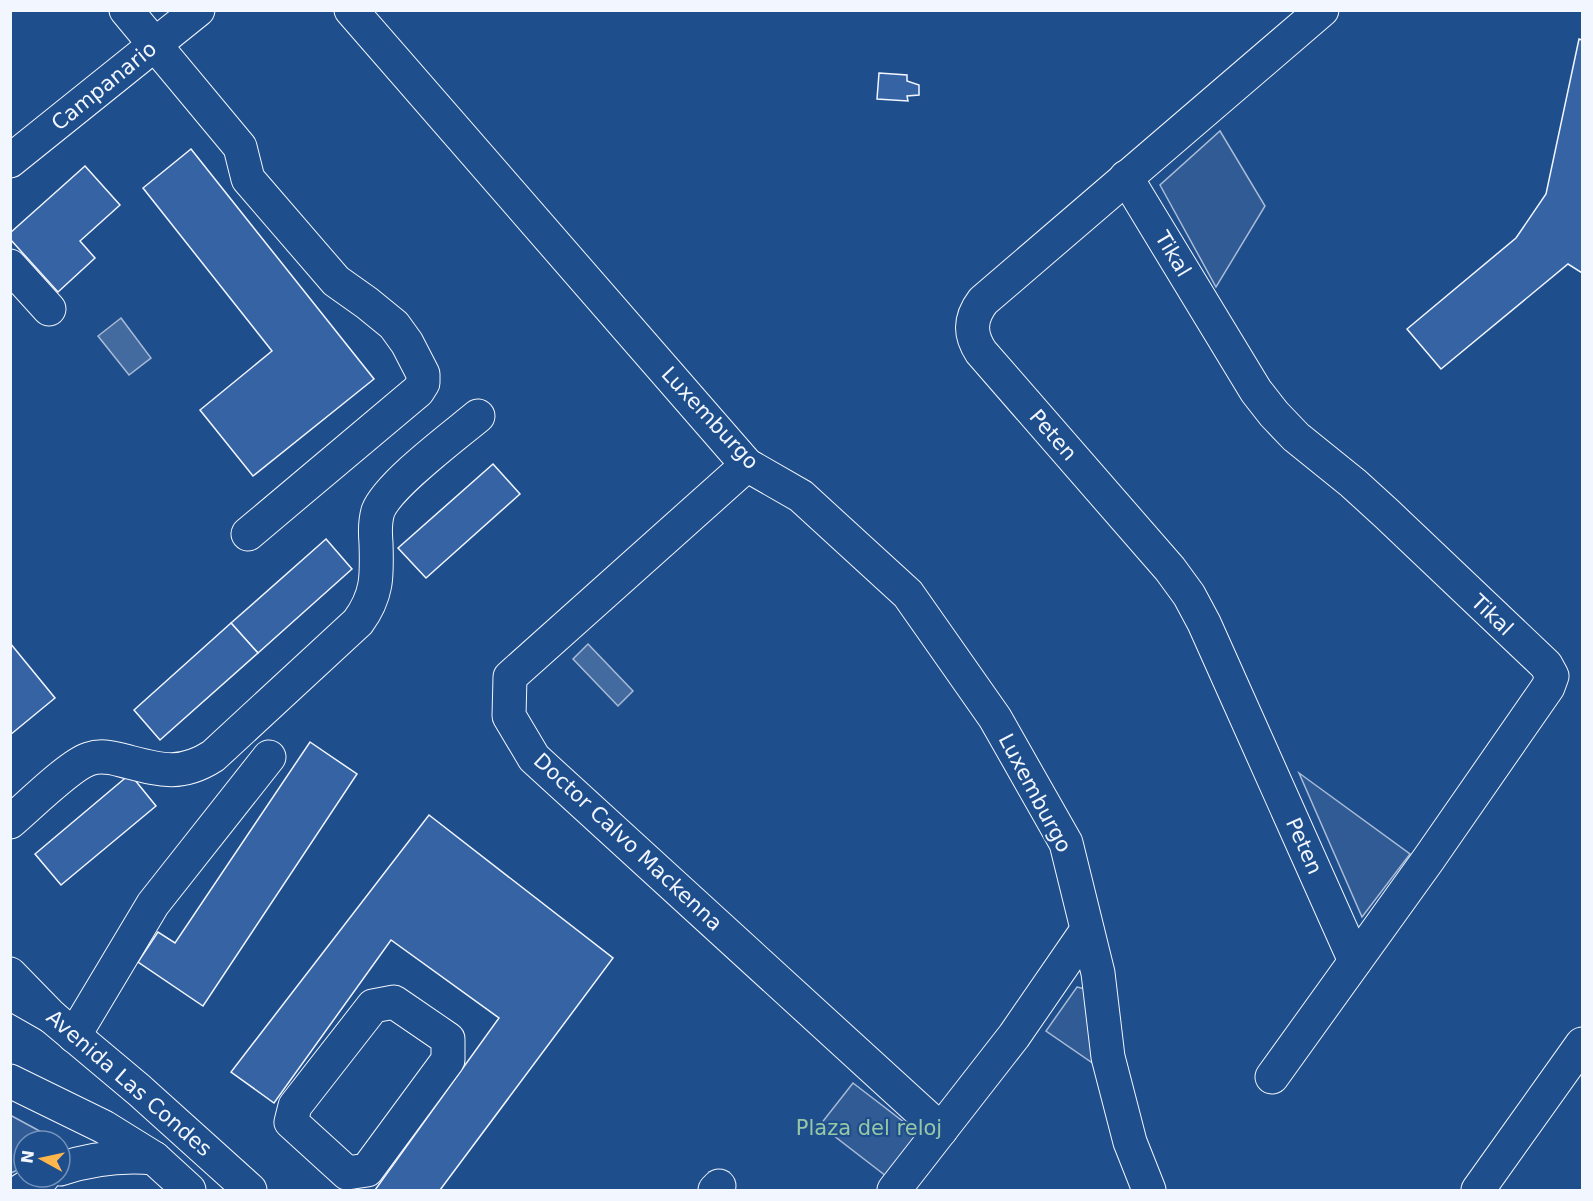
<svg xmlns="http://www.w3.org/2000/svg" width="1593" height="1201" font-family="'DejaVu Sans',sans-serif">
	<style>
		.built { fill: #305b95; stroke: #a8bbd7; stroke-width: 1.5 }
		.water { fill: #446ba0; stroke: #a8bbd7; stroke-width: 1.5 }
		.building { fill: #3563a3; stroke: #f2f6ff; stroke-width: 1.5 }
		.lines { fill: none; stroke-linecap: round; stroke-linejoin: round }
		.minor-casing { stroke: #f2f6ff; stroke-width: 35 }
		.major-casing { stroke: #f2f6ff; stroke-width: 35 }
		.highway-casing { stroke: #f2f6ff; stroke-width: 35 }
		.minor { stroke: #1f4e8c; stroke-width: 33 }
		.major { stroke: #1f4e8c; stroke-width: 33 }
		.highway { stroke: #1f4e8c; stroke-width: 33 }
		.labels { text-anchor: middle; stroke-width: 4.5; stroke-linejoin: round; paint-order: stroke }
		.street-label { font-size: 21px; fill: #f2f6ff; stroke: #1f4e8c }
		.park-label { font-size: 21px; fill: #97c8a6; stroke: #1f4e8c }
	</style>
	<rect width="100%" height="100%" fill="#1f4e8c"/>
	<g class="built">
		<path d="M1220,131L1265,206L1216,287L1160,185Z"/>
		<path d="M1299,773L1410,854L1362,917Z"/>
		<path d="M1077,987L1090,990L1094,1064L1046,1031Z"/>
		<path d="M853,1083L918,1133L886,1176L820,1125Z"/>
		<path d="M10,1115L58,1141H24V1167L11,1173Z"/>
	</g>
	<g class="water">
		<path d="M121,318L151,358L129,375L98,336Z"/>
		<path d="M588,644L633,691L618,706L573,659Z"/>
	</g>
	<g class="building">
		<path d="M1579,39L1582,40V273L1568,264L1441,369L1407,329L1516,238L1546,194Z"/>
		<path d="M879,73L907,75V81L919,85V95L907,96L908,101L877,99Z"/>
		<path d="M191,149L374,379L253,476L200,410L272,351L143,188Z"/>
		<path d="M85,166L120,205L80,241L95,258L58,292L10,239V233Z"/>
		<path d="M493,464L520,494L426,578L398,548Z"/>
		<path d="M326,539L352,569L258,653L231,623Z"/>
		<path d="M231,623L258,653L160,740L134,710Z"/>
		<path d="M10,643L55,698L10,735Z"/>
		<path d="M310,742L357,774L203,1006L138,962L158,932L175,943Z"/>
		<path d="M130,774L156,806L61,885L35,854Z"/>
		<path d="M429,815L613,958L440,1190H375L499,1018L391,940L274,1103L231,1072Z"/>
	</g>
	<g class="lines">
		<defs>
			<g id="minor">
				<path d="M126,10L240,147L248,179L336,281L367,303L394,325L407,343L423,374V383L418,391L248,534"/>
				<path d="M351,10L747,465L801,496L908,594L995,718L1066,843L1098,973L1108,1057L1130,1142L1149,1190"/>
				<path d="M1322,10L983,301C970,318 969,334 981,352L1170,569L1189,595L1204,623L1355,961"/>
				<path d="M10,161L198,10"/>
				<path d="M1126,177L1256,391L1274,414L1296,437L1353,483L1387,514L1546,665L1552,676L1548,687L1428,860L1272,1077"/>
				<path d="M10,266L49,309"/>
				<path d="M747,465L510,677L509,716L534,758L941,1130"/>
				<path d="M10,822C28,807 70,765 89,759C100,755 110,757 121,760C157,769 179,778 213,756L358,622C378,595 377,575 376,543C375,532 375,521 378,511C388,485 454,436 478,416"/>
				<path d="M394,1002L448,1039V1060L367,1170L347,1173L291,1122L295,1106L373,1006Z"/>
				<path d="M74,1036L153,904L269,757"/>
				<path d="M715,1190L719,1186"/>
				<path d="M894,1190L1014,1036L1087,930"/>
				<path d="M1478,1190L1582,1044"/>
			</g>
			<g id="major">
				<path d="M10,974L52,1017L139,1090L250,1190"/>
				<path d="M10,1081L104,1127L154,1158L189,1190"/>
				<path d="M60,1169C91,1159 121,1155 154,1158"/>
				<path d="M22,1190L43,1177"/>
			</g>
			<path id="highway" d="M10,993L52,1017"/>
		</defs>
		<use href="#minor" class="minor-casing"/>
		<use href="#major" class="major-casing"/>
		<use href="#highway" class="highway-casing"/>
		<use href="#minor" class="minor"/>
		<use href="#major" class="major"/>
		<use href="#highway" class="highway"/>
	</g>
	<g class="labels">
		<g class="street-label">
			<text transform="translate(104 86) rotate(-39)" y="7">Campanario</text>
			<text transform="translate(1173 254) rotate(59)" y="7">Tikal</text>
			<text transform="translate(710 418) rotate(47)" y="7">Luxemburgo</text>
			<text transform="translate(1053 435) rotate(49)" y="7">Peten</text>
			<text transform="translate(1492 615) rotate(44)" y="7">Tikal</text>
			<text transform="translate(1035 793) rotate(62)" y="7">Luxemburgo</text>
			<text transform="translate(628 842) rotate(43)" y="7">Doctor Calvo Mackenna</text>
			<text transform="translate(1304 846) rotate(66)" y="7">Peten</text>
			<text transform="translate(129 1083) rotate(41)" y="7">Avenida Las Condes</text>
		</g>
		<g class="park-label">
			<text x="869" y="1135">Plaza del reloj</text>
		</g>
	</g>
	<rect width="1593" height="1201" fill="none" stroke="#f2f6ff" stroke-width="24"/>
	<g transform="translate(42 1159) rotate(278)"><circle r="28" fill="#1f4e8c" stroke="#7391ba" stroke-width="1.5"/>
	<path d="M0-4.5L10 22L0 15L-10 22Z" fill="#ffb74d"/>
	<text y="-9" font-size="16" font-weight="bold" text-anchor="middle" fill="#f2f6ff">N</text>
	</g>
</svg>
